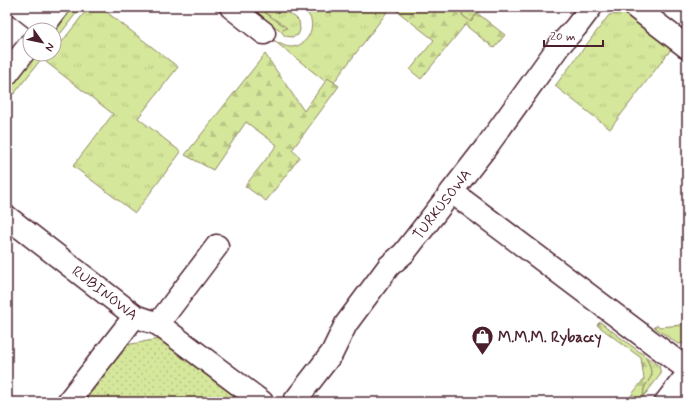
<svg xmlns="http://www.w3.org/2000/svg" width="694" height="409" font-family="Mynerve,sans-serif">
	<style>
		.grass { fill: url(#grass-tufts); stroke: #908363 }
		.forest { fill: url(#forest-firs); stroke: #908363 }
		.park { fill: url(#park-dots); stroke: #908363 }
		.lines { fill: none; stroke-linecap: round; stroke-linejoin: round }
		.minor-casing { stroke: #4a1f2b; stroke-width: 25 }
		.minor { stroke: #fff; stroke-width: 22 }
		.labels { text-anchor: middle; stroke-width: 3; stroke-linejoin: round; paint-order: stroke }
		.street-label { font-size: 15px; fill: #4a1f2b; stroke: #fff }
		.poi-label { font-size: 15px; font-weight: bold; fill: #4a1f2b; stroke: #fff; text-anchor: start }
	</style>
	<defs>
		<pattern id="grass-tufts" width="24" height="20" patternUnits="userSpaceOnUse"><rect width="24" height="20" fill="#d5e79b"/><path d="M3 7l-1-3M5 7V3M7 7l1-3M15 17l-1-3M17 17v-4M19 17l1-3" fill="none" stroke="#b8c686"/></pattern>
		<pattern id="forest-firs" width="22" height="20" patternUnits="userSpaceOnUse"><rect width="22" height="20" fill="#d5e79b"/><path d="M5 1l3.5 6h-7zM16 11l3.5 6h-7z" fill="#b8c686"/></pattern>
		<pattern id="park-dots" width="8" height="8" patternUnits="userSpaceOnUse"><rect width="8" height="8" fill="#d5e79b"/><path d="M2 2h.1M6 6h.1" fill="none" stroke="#b8c686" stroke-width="1.8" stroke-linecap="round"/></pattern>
	</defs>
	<rect width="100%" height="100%" fill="#fff"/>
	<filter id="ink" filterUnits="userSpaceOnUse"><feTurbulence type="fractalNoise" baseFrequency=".025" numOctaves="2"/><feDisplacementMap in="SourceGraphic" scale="8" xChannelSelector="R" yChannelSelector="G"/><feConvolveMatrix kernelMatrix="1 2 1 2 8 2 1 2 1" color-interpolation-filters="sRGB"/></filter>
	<g filter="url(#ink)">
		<g class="grass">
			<path d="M71,7H81L54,42V30H53Z"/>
			<path d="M89,7H100L178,67L138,118L181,152L135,213L73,166L113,114L46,62L52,54H54V52Z"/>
			<path d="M257,7H276L295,17L299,21L300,30L298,35L292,37L285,36L281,31L286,28Z"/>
			<path d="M302,7H389L390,8L331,86L273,40C279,43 285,47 291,47C305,47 316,30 310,17C308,14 304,10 302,7Z"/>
			<path d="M464,7H482L471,22L462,15Z"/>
			<path d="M627,13L672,48L610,129L555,86L609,15Z"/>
			<path d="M34,54H45L14,94L11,92L9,87Z"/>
			<path d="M684,322L687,324V339L684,343L678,344L654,327L657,325L660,327L681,325Z"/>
			<path d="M645,356L659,366L661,374L643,397L644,388L652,375L649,364Z"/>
		</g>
		<g class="forest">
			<path d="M249,7H257L287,28L281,31Z"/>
			<path d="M392,7H464L462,15L471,22L477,13L505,35L494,48L465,25L421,79L410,70L434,40Z"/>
			<path d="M265,54L304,111L328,78L339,86L292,150L300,157L266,201L245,186L277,145L246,122L213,170L185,155Z"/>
			<path d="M600,322L645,356L649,364L652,375L644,388L643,397L639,402H626L644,379L641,358L597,325Z"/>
		</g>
		<path class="park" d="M164,338L249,402H80L126,345Z"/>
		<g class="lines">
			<defs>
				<g id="minor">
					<path d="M21,7L44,25"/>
					<path d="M231,7L264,33"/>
					<path d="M635,7L687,47"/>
					<path d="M41,30L58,7"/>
					<path d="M7,74L30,44"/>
					<path d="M452,192L687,369"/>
					<path id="s1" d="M7,217L135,316L158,324L262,402"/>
					<path d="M158,324L217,246"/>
					<path d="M68,402L135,316"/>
					<path id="s2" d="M294,402L332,353L346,324L389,266L404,253L487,146L559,46L576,27L591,7"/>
					<path d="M666,402L687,375"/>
				</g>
			</defs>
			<use href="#minor" class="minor-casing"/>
			<use href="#minor" class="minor"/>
		</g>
	</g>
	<defs>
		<symbol id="shop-pin" viewBox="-11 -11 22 30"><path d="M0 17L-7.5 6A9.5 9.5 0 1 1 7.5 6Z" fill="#4a1f2b" stroke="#fff"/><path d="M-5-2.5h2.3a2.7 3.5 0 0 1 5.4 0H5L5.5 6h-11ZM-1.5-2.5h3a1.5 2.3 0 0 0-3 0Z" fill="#fff"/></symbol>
	</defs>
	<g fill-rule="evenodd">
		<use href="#shop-pin" x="470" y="324" width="25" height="34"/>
	</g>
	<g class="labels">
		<g class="street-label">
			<text dy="5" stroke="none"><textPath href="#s2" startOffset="248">TURKUSOWA</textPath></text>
			<text dy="5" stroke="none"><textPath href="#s1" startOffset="124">RUBINOWA</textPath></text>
		</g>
		<g class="poi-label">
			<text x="498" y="342">M.M.M. Rybaccy</text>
		</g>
	</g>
	<rect width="694" height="409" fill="none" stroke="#fff" stroke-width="24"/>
	<rect x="12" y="12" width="670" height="385" fill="none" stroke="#4a1f2b" stroke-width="1.5" filter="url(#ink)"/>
	<g transform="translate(42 42) rotate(123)"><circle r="19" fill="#ffffff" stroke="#b7a5aa"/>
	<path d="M0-3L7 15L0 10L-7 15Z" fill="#4a1f2b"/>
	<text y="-6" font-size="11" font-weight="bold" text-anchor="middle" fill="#4a1f2b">N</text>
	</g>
	<path d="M544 40v6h59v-6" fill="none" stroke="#4a1f2b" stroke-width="2"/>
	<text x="550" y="40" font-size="12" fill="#4a1f2b" stroke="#ffffff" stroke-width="3" paint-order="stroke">20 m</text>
</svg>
